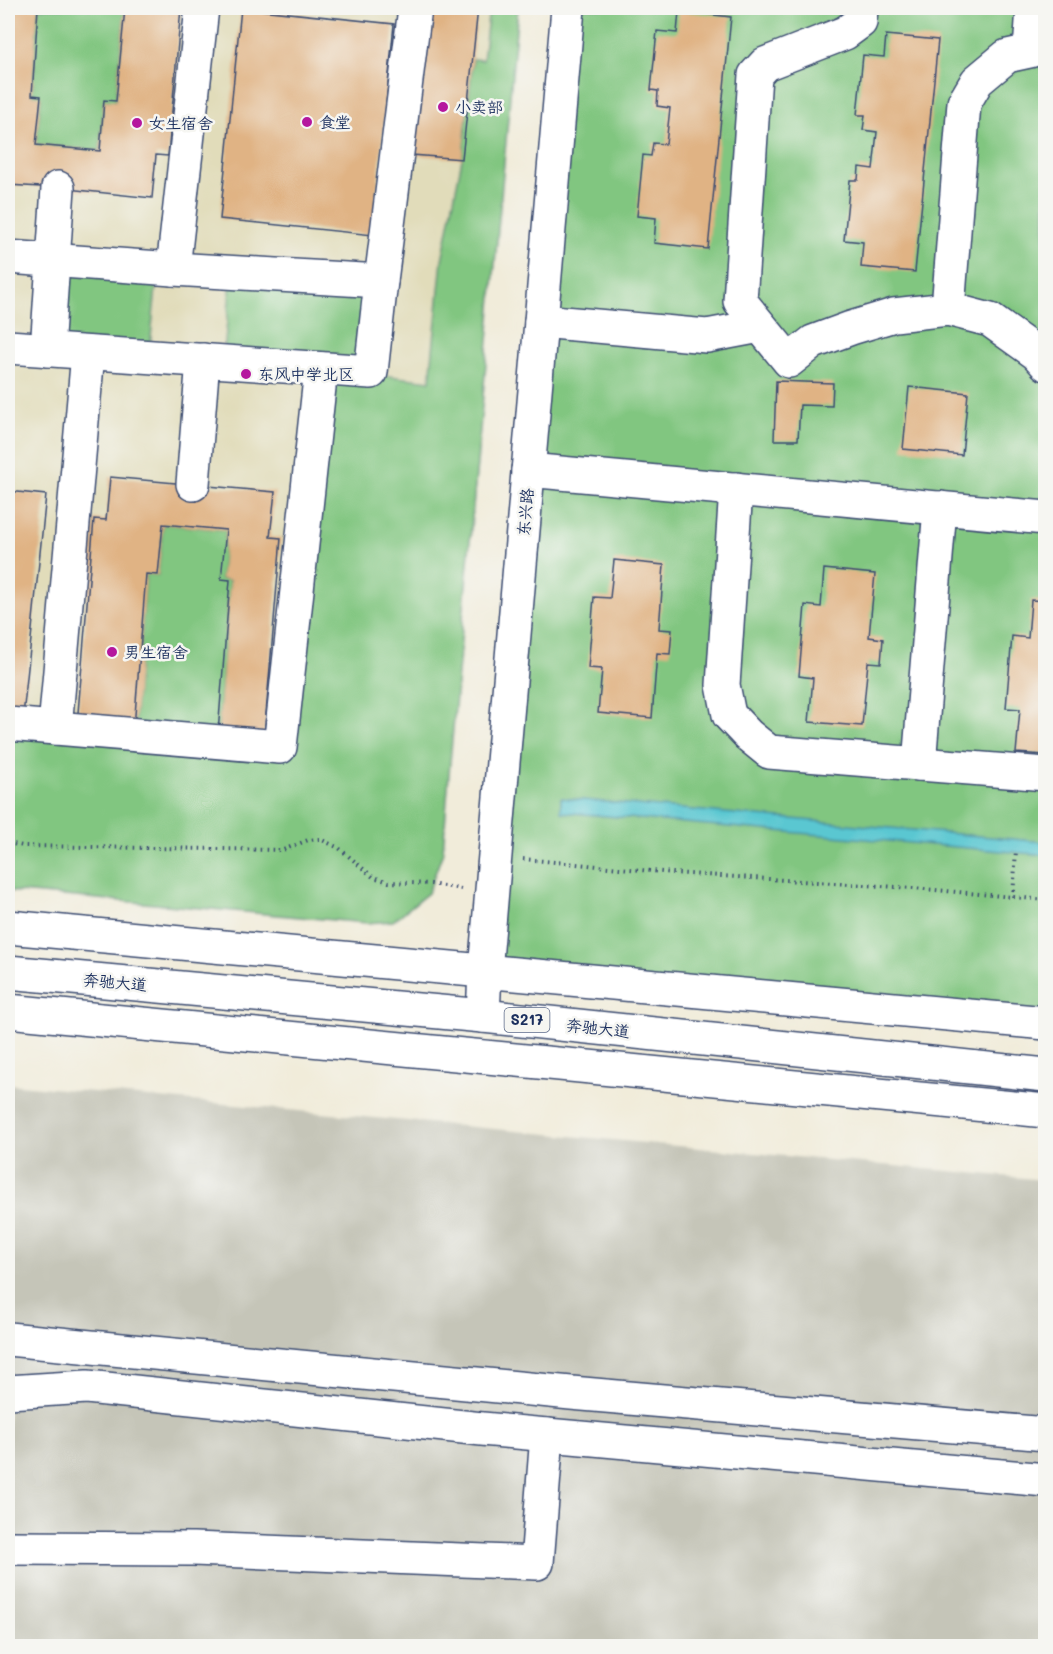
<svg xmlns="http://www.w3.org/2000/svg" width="1053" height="1654" font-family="Mali,'LXGW WenKai TC',sans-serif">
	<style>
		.built { fill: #e1dcba }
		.industrial { fill: #c5c5b8 }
		.green { fill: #81c680; stroke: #4e7a6f; stroke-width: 1.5 }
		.water { fill: #5ac7d1; stroke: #3a7b98; stroke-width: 1.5 }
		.building { fill: #e0b384 }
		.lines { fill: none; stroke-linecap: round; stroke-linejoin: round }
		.minor-casing { stroke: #3b4b71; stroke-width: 36 }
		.major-casing { stroke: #3b4b71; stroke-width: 36 }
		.path { stroke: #3b4b71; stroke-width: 4; stroke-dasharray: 1.5 4.5; stroke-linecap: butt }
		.minor { stroke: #fff; stroke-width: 33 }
		.major { stroke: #fff; stroke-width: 33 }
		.poi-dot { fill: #b5179e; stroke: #f6f6f2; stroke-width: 2 }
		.labels { text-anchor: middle; stroke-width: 5; stroke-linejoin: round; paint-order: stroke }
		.shield { fill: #f6f6f2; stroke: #5d6b8a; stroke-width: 1.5 }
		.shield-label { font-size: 15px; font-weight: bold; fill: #1b2f5e }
		.poi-label { font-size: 16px; fill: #1b2f5e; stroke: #f6f6f2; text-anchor: start }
		.street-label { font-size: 16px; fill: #1b2f5e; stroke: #f6f6f2 }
	</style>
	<rect width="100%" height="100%" fill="#f6f6f2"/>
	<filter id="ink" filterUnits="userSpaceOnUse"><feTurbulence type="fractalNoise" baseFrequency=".0167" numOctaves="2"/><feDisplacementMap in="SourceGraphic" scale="12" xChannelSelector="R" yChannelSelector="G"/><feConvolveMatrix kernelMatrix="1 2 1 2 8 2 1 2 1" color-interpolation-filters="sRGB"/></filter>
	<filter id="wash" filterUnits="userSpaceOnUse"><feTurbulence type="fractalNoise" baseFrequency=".008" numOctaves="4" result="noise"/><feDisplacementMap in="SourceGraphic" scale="24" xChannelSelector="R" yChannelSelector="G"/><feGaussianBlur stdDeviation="1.35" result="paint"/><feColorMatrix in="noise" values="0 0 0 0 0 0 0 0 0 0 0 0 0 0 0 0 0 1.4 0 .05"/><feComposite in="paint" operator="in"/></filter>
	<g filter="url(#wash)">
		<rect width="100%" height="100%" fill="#f1ecda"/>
		<path class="built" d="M8,8H518L449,774L8,740Z"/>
		<path class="industrial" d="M8,1084L1045,1180V1646H8Z"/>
		<g class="green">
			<path d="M38,8H125L116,101L104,100L100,151L36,145L41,97L32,95Z"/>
			<path d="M489,8H518L449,774L443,852L428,893L393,921L367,923L8,891V724L280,747L321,369L223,361L232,272L381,281L371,372L348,371L430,381L442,260L462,159L473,59L483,60Z"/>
			<path d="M568,8H1045V1023L485,971Z"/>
			<path d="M53,260L158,268L149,357L47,350Z"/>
			<path d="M163,524L226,530L221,579L230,580L218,733L134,728L146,574L158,575Z"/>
		</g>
		<path class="water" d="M561,798L1045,842V855L561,812Z"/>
		<g id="blocks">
			<g class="building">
				<path d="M8,8H38L32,95L41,96L36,145L100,151L104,100L116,101L125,8H181L168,156L156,155L152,198L58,188L8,185Z"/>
				<path d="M241,8L394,24L373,235L220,219Z"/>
				<path d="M429,8H478L462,159L412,155Z"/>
				<path d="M679,11L731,17L708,249L654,243L656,218L637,216L643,155L651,156L653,143L666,144L670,108L657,106L658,91L651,90L657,31L677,33Z"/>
				<path d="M886,35L938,40L915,272L861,267L863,242L844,240L850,180H858L859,167L873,169L877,132L863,130L865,115H857L863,55L884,57Z"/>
				<path d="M776,381L833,383L832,406L800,405L798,440H774Z"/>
				<path d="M909,387L968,393L962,455L903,449Z"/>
				<path d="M110,477L275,492L270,537L281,538L264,737L218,733L230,580L221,579L226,530L163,524L158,575L146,574L134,728L77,725L94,519L106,520Z"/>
				<path d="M8,491L46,495L23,716L8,715Z"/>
				<path d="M614,560L664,565L659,629L672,630L670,654L657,653L652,718L598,713L602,669L588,668L594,597L610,598Z"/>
				<path d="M824,569L875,574L869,637L883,639L881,663L868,662L862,726L809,722L813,678L799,676L805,605L821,607Z"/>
				<path d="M1031,600L1046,601V755L1016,753L1020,709L1006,708L1012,636L1028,638Z"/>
			</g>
		</g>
	</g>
	<g filter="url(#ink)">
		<use href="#blocks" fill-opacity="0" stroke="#3b4b71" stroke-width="1.5"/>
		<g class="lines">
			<defs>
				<g id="minor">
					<path d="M861,8L860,22L845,33L765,64L755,75L740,301L789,361L813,342L851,328L894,315L948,309L990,320L1036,353L1046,364"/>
					<path d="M8,257L173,269L381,281L371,372L8,347"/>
					<path d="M173,269L202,8"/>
					<path d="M381,281L415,8"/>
					<path d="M948,309L964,103L977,81L1007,56L1030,51L1033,8"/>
					<path d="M541,321L707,336L760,326"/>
					<path d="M47,350L58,188"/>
					<path d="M528,470L1046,518"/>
					<path d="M193,484L203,360"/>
					<path d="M736,489L723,685L729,715L748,735L769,752L1046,774"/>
					<path d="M8,724L280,747L321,369"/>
					<path d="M55,728L88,353"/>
					<path d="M919,764L940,508"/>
					<path d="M8,1011L1046,1111"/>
					<path d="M483,1016L485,971L568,8"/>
					<path d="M8,1339L571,1393L1046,1434"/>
					<path d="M8,1392L87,1387L482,1429L1046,1480"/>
					<path d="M8,1548L193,1549L537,1563L547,1435"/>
				</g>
				<g id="major">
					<path d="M8,927L1046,1023"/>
					<path d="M8,972L483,1016L1046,1075"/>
				</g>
			</defs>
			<use href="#minor" class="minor-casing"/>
			<use href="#major" class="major-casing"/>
			<g class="path">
				<path d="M8,843L23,846L283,850L308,840L320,839L339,848L373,877L389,882L431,884L461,889"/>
				<path d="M523,859L673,873L913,888L1046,900"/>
				<path d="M1013,897L1016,850"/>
			</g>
			<use href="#minor" class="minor"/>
			<use href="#major" class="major"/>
		</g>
	</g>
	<g class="poi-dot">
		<circle cx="443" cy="107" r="6"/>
		<circle cx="307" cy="122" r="6"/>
		<circle cx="137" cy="123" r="6"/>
		<circle cx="246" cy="374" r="6"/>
		<circle cx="112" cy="652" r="6"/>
	</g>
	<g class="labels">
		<rect class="shield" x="504.5" y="1008" width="45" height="24" rx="4.5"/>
		<g class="shield-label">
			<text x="527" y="1025">S217</text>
		</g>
		<g class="poi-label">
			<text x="455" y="113">小卖部</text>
			<text x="319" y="128">食堂</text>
			<text x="149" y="129">女生宿舍</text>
			<text x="258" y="380">东风中学北区</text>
			<text x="124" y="658">男生宿舍</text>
		</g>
		<g class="street-label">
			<text transform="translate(525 512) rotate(-85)" y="6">东兴路</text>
			<text transform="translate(115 982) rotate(5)" y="6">奔驰大道</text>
			<text transform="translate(598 1028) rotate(6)" y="6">奔驰大道</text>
		</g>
	</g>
	<rect width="1053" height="1654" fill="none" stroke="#f6f6f2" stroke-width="30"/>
</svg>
